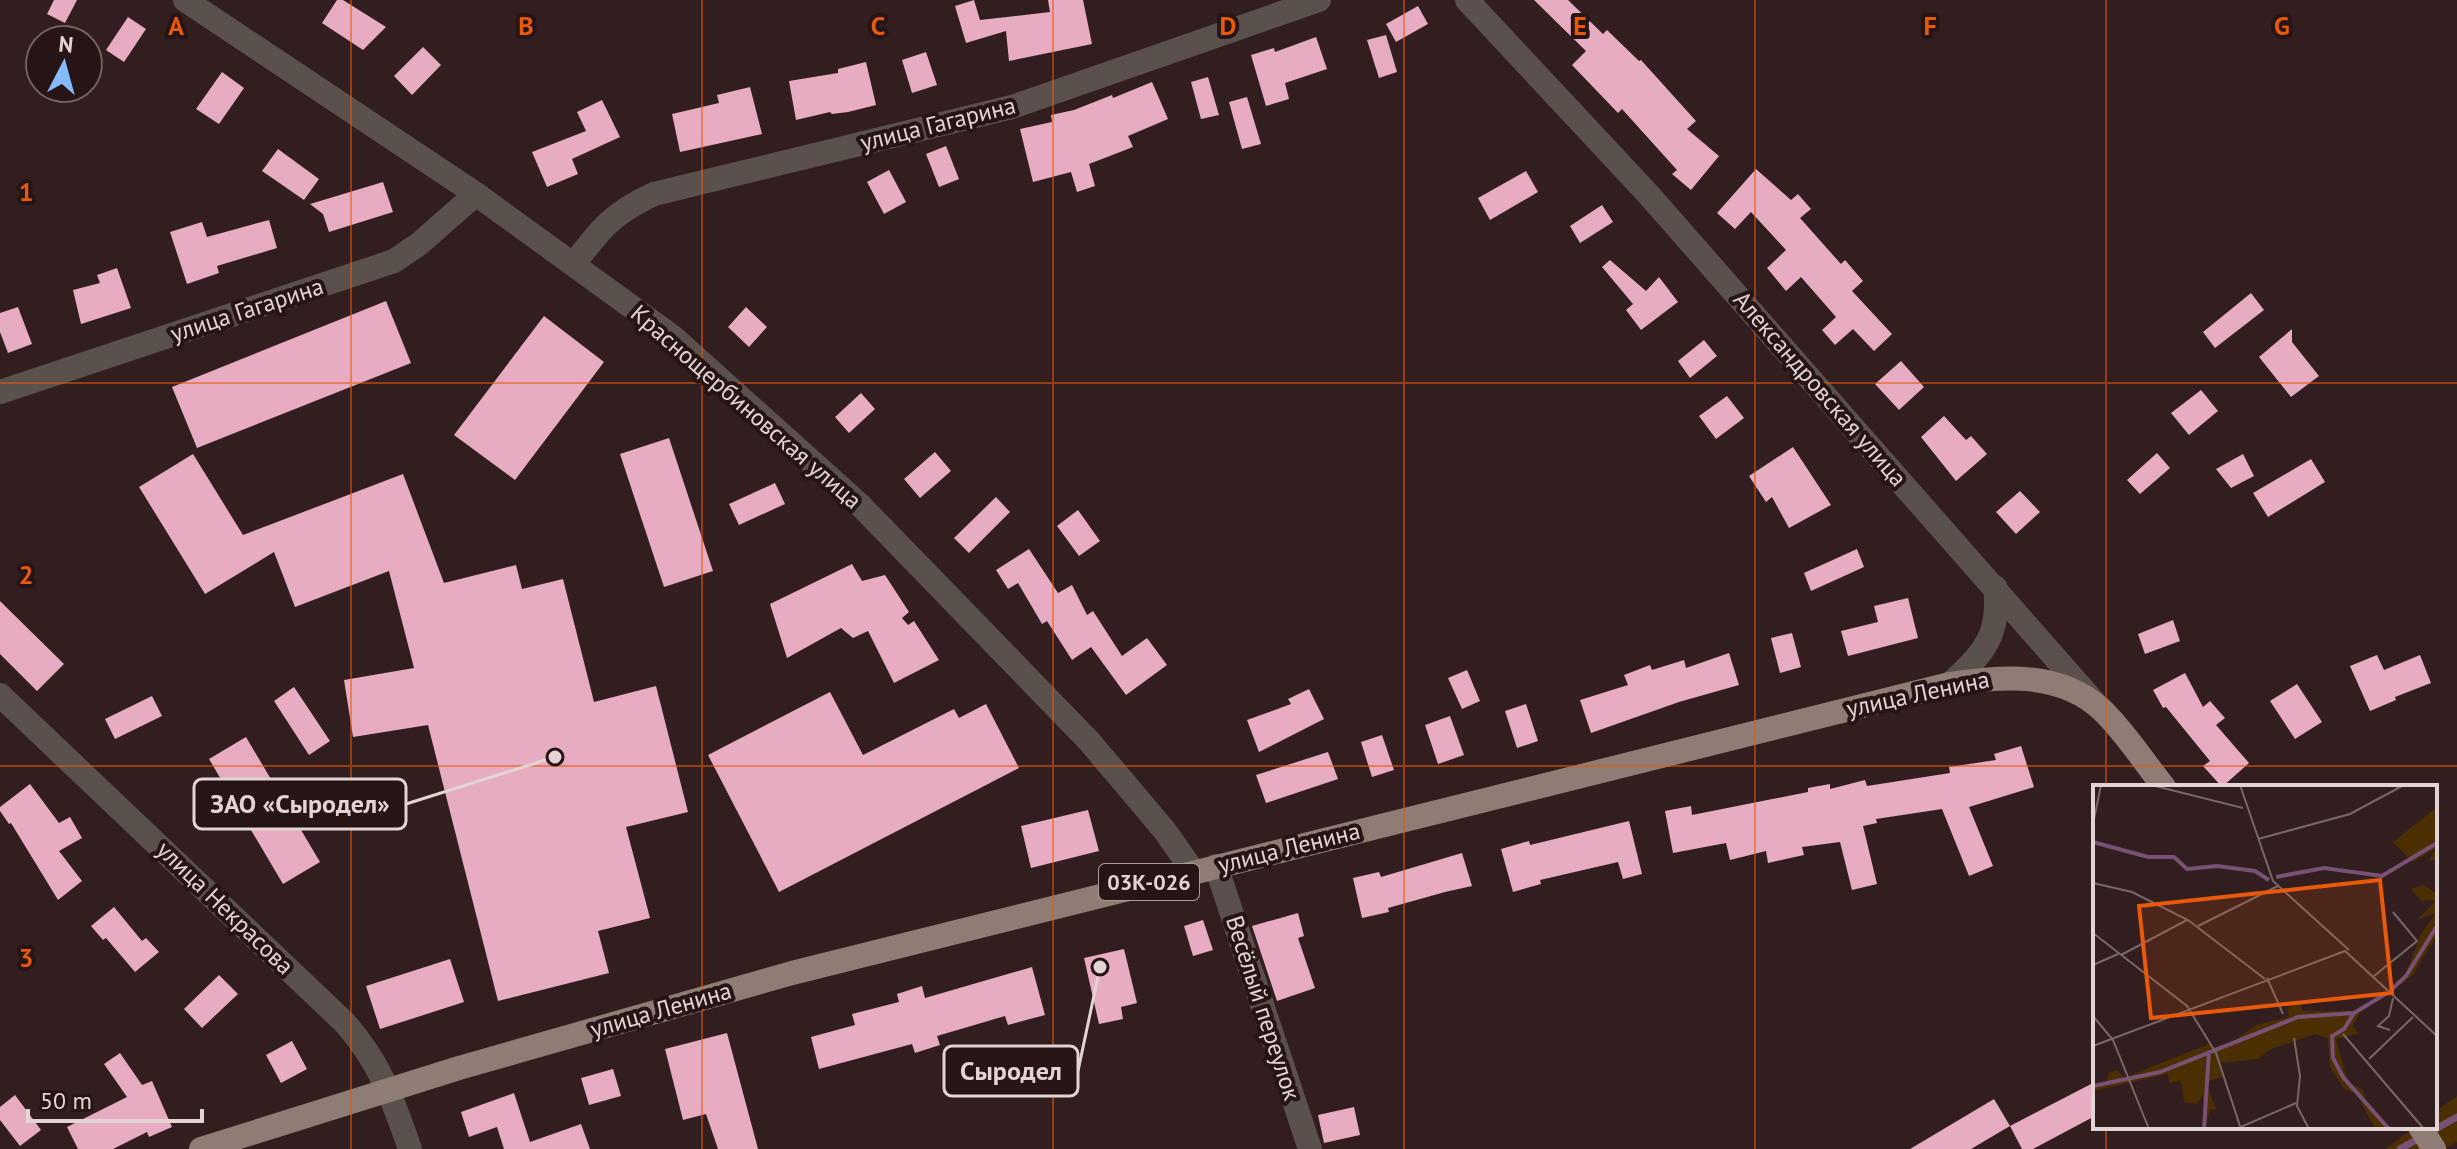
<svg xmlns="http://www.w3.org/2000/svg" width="2457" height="1149" font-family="'PT Sans',sans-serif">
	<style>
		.green { fill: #4b2f03 }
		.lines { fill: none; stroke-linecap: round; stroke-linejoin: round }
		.stream { stroke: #785175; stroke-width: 7 }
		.building { fill: #e7acc2 }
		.minor { stroke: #5a514d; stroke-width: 24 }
		.major { stroke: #8f7c74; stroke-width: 24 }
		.grid { fill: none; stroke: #e8590c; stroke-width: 2; stroke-opacity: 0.55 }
		.labels { text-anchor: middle; stroke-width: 8; stroke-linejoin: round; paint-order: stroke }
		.shield { fill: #271515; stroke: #aa9b9b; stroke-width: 2 }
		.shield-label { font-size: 22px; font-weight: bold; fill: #e2d4d4 }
		.street-label { font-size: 24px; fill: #e2d4d4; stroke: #271515 }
		.inset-river { fill: none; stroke: #785175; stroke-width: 4 }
		.inset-road { fill: none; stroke: #786767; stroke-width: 2 }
		.view { fill: #e8590c; fill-opacity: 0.15; stroke: #e8590c; stroke-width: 4 }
		.inset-edge { fill: none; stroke: #e2d4d4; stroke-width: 4 }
		.grid-label { font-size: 26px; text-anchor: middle; font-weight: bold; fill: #e8590c; stroke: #271515; stroke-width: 8; stroke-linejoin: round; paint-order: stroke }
		.leader { fill: none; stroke: #e2d4d4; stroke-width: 3 }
		.callout-dot { fill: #e2d4d4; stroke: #271515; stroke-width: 3 }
		.callout { fill: #271515; stroke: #e2d4d4; stroke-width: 3 }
		.callout-label { font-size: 26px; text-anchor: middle; font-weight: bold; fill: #e2d4d4 }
	</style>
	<rect width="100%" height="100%" fill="#321e1e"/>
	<path class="green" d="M2457,1096V1142L2445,1149H2385L2415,1127H2435V1112Z"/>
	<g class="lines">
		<path class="stream" d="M2400,1149L2457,1117"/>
	</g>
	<g class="building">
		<path d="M54,0H77L65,23L47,14Z"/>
		<path d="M337,0H343L386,27L363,50L322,23Z"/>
		<path d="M974,0L980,20L1050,12L1048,0H1083L1092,44L1009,61L1006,31L966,43L955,6Z"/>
		<path d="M1534,0H1568L1603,34L1607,30L1639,61L1641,60L1696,121L1687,129L1719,156L1691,190L1672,174L1677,170L1622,109L1618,113L1572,65L1586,51Z"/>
		<path d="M1418,6L1428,24L1396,42L1386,24Z"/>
		<path d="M128,17L146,29L124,62L106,50Z"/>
		<path d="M1386,35L1397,72L1379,78L1367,40Z"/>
		<path d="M1316,37L1327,69L1285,83L1289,99L1266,106L1251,55L1274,48L1275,52Z"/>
		<path d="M423,47L441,65L412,95L394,76Z"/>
		<path d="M926,52L937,85L912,93L902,60Z"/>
		<path d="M866,62L876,105L848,112L832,114L830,112L796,120L789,81L838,73V69Z"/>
		<path d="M222,72L244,88L219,124L196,109Z"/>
		<path d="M1208,77L1219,115L1201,119L1191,82Z"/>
		<path d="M1152,82L1168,119L1128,136L1133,147L1089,164L1095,186L1077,192L1071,172L1033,182L1020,129L1052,122L1051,115L1074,110L1112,95L1113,98Z"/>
		<path d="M750,87L762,134L680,152L672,114L719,103L717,95Z"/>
		<path d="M1247,97L1261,144L1242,149L1229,102Z"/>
		<path d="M602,100L620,137L572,159L578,174L547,187L532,152L586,131L577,112Z"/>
		<path d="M946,146L959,179L939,187L926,154Z"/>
		<path d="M278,149L319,179L304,200L262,171Z"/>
		<path d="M1756,169L1791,200L1798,194L1811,209L1800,218L1841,264L1845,260L1863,281L1852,291L1892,334L1874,351L1853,329L1835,345L1822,330L1836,317L1801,277L1786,291L1767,268L1786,250L1751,212L1735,229L1717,213Z"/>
		<path d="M889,170L906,202L884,214L867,182Z"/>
		<path d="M1526,171L1538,192L1490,220L1478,198Z"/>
		<path d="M383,182L393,212L329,232L323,214L310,204Z"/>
		<path d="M1602,205L1613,222L1580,243L1570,226Z"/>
		<path d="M269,220L277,248L217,266L219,273L187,284L170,232L202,222L207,237Z"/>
		<path d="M1610,260L1646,291L1659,277L1678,302L1641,330L1626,310L1633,304L1602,267Z"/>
		<path d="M117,268L131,308L81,324L73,290L100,283L97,275Z"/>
		<path d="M2251,293L2264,310L2215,348L2203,332Z"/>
		<path d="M386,301L411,363L197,448L172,387Z"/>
		<path d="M18,307L32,344L8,353L0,332V313Z"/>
		<path d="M746,307L767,327L749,347L728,327Z"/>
		<path d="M544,316L604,362L515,480L454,435Z"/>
		<path d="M2292,329V342L2319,376L2291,397L2259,357Z"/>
		<path d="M1704,340L1717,356L1690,378L1678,361Z"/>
		<path d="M1901,361L1924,387L1899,410L1875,384Z"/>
		<path d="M2201,390L2218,411L2189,435L2171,413Z"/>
		<path d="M861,393L875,409L849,433L835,417Z"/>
		<path d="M1727,396L1744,418L1716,439L1699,416Z"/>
		<path d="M1944,416L1966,440L1971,436L1987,454L1956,481L1921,437Z"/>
		<path d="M669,438L713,571L664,587L620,454Z"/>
		<path d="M1793,447L1831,505L1789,528L1772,497L1766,502L1749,476Z"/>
		<path d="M935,452L951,471L920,498L904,479Z"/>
		<path d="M2157,453L2170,468L2140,494L2127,480Z"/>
		<path d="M193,454L243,535L403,474L444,583L516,565L522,589L563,579L594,702L656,686L688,812L626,827L650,918L598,931L609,973L498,1001L428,725L353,737L344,680L414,668L389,571L295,607L274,552L205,594L139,487Z"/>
		<path d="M2243,454L2254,476L2231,488L2216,469Z"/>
		<path d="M2311,459L2325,482L2268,517L2253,493Z"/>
		<path d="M775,483L785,504L739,525L729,504Z"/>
		<path d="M2020,491L2040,512L2016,534L1996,512Z"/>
		<path d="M996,497L1010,512L969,553L954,538Z"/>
		<path d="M1078,510L1100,541L1079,556L1057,526Z"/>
		<path d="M1029,549L1058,593L1072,585L1087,615L1093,611L1122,656L1147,638L1167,665L1126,695L1091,647L1072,660L1047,621L1042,624L1018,583L1008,589L996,570Z"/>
		<path d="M1857,549L1864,567L1811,591L1804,573Z"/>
		<path d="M852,564L862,581L885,575L909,612L902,618L908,625L914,621L939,660L894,683L868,631L853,638L841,628L787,658L770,604Z"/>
		<path d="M1908,598L1918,638L1848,656L1841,631L1878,622L1874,606Z"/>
		<path d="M0,601L64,664L37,691L0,654Z"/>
		<path d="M2173,620L2180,641L2145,654L2138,634Z"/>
		<path d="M1792,633L1801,667L1780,673L1771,638Z"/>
		<path d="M1729,653L1739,685L1679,702L1591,733L1580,700L1628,685L1624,675L1650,665L1652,670L1684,660L1686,668Z"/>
		<path d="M2377,655L2384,670L2420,655L2431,683L2395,697L2396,700L2370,711L2350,666Z"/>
		<path d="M1467,670L1480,701L1462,709L1448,678Z"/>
		<path d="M2185,673L2203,707L2210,701L2225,718L2216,725L2249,763L2222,787L2203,766L2210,761L2166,707L2163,708L2153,690Z"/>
		<path d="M2297,684L2322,722L2295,739L2270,701Z"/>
		<path d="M294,687L330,741L309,755L274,701Z"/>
		<path d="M1309,689L1324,719L1259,752L1247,720L1291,704L1288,699Z"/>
		<path d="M830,692L863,755L954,709L959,718L986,704L1019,768L779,892L708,755Z"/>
		<path d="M152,696L162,716L115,739L105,719Z"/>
		<path d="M1526,704L1538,741L1517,748L1505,711Z"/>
		<path d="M1450,716L1464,755L1438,764L1425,725Z"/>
		<path d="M1382,735L1394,770L1372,777L1361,742Z"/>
		<path d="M246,737L320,862L283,884L209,759Z"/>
		<path d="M2021,746L2034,787L1969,807L1993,866L1969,876L1942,809L1876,819L1877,823L1863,826L1877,884L1852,890L1840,842L1802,847L1804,855L1768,863L1766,851L1730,860L1726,843L1673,853L1665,811L1691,806L1692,815L1808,792V788L1830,784V789L1865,780L1867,786L1950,773L1949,767L1996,760L1994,754Z"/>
		<path d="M1328,752L1338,779L1266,803L1256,775Z"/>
		<path d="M30,784L59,823L70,817L82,838L59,851L82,881L58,900L11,823L9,824L0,811V807Z"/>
		<path d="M1088,810L1099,851L1031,868L1021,826Z"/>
		<path d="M1629,821L1642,874L1623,879L1618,862L1540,880L1541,884L1513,892L1501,849L1529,841L1530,845Z"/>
		<path d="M1462,853L1472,886L1445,892L1388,908L1389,912L1362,918L1353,878L1379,872L1381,877Z"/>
		<path d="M114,907L142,941L146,938L159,952L135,972L106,938L103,940L91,926Z"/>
		<path d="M1298,913L1304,936L1298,938L1315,988L1277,1001L1252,926Z"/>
		<path d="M1203,920L1213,950L1193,956L1184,926Z"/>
		<path d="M1124,949L1137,1003L1121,1007L1123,1019L1099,1024L1084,958Z"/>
		<path d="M450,959L464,1002L380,1029L366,986Z"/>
		<path d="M1032,967L1045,1015L1008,1025L1005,1016L937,1036L940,1045L915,1053L912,1044L819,1069L811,1037L855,1025L852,1014L899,1002L897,994L922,986L925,998Z"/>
		<path d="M219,975L238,994L202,1028L184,1009Z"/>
		<path d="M727,1033L758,1149H718L706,1114L683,1120L665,1049Z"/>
		<path d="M292,1041L307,1069L281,1083L266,1055Z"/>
		<path d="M120,1053L142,1085L152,1081L172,1127L149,1137L147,1132L113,1149H78L67,1127L127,1097L104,1064Z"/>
		<path d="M613,1069L621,1096L589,1105L581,1078Z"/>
		<path d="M2095,1082V1116L2033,1149H2022L2010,1126Z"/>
		<path d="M514,1093L530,1142L581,1124L590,1149H504L497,1127L469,1137L461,1112Z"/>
		<path d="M15,1095L41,1130L20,1146L0,1120V1107Z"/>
		<path d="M1994,1099L2010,1126L1971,1149H1910Z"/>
		<path d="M1354,1107L1360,1135L1324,1143L1318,1115Z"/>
	</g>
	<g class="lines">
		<g class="minor">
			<path d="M185,0L476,194L673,337L861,506L1089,741L1165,831L1193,871"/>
			<path d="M1467,0L1648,194L2094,702"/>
			<path d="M574,264C601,228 613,213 654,194L1012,107L1319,0"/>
			<path d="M0,392L394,261L419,244L476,194"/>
			<path d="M1950,684C1983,654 2001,635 1995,587"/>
			<path d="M0,695L344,1022C380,1062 393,1100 410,1149"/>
			<path d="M1216,866L1310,1149"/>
		</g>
		<g class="major">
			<path d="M2420,1127L2434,1149"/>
			<path d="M201,1149L459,1068L792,973L1950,684C2002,676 2060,671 2102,710C2125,732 2144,762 2164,787"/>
		</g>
	</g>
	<path class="grid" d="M351,0V1149M702,0V1149M1053,0V1149M1404,0V1149M1755,0V1149M2106,0V787M0,383H2457M0,766H2457M2106,1127V1149"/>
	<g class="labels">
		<rect class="shield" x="1099" y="864" width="100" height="36" rx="6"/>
		<g class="shield-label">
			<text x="1149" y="890">03К-026</text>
		</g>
		<g class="street-label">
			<text transform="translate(938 124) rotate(-14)" y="8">улица Гагарина</text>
			<text transform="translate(247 310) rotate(-18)" y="8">улица Гагарина</text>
			<text transform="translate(1820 389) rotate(49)" y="8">Александровская улица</text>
			<text transform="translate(746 407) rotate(41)" y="8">Краснощербиновская улица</text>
			<text transform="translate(1918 694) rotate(-12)" y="8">улица Ленина</text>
			<text transform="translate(1289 848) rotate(-14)" y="8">улица Ленина</text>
			<text transform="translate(225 908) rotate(44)" y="8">улица Некрасова</text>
			<text transform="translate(1263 1008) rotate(72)" y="8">Весёлый переулок</text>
			<text transform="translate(661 1010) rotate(-16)" y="8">улица Ленина</text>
		</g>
	</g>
	<g transform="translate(2093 785)">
		<rect width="344" height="344" fill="#321e1e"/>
		<path d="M344,22V75H336L343,63L320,77L300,57ZM331,100L344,109V150L319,191L267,227L260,241L266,248L243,254L255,297L269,304L278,325L298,344L281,342L263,308L252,305L237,282L235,253L222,249L178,264L165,274L126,278L129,292L116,296L115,303L123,324L117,325L112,344L110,310L104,319L91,317L88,296L76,298L75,289L0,306V299L14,298L16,287L25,285L31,293L116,259L120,263L141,256L163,240L196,232L194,222L207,219L210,226H261L290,210L312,191L328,149L343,128L325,134L344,115L329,116L318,104Z" fill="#4b2f03"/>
		<path class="inset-river" d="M0,57L55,72H81L94,84L124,81L162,86L176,95M183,92L231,83L289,91L344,58M299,204L313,191L344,141M294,208L261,228L251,244L239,251L240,273L250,292L296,344M0,301L67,287L205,232L261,228M111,344L116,266"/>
		<path class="inset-road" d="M58,0L150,23M147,0L180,96L256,165M0,39L8,0M165,54L257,29L311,0M0,98L39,107L95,135L172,194M105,141L185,101M0,148L94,221L123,268L147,341M28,170L94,135M0,180L25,169M281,191L324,156L300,127M174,193L190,229M0,231L20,255L56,344M297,245L285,241L296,231L300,213M250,249L331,344M201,253L207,291L204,321L216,344M0,261L252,166L344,251M276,274L320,232M143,344L203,318"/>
		<path class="view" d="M287,95L299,208L58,233L46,121Z"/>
		<rect width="344" height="344" class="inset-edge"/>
	</g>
	<g class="grid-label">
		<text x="176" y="35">A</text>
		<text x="526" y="35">B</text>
		<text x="878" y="35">C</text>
		<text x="1228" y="35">D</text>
		<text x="1580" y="35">E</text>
		<text x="1930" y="35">F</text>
		<text x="2282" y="35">G</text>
		<text x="26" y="201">1</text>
		<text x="26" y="584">2</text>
		<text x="26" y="967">3</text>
	</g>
	<path class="leader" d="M555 757L406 804M1100 967L1078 1071"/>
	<g class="callout-dot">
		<circle cx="555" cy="757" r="8"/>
		<circle cx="1100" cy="967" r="8"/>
	</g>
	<g class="callout">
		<rect x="194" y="779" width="212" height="50" rx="8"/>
		<rect x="944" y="1046" width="134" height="50" rx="8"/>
	</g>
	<g class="callout-label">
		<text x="300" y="813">ЗАО «Сыродел»</text>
		<text x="1011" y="1080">Сыродел</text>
	</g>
	<g transform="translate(64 64) rotate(6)"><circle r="38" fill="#271515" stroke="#726161" stroke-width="2"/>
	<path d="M0-6L14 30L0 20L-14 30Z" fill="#85bbfb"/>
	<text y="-12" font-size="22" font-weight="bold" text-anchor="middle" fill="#e2d4d4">N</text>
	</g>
	<path d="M28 1109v12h174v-12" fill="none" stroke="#e2d4d4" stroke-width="4"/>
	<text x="40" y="1109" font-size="24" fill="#e2d4d4" stroke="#271515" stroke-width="6" paint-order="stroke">50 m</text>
</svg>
